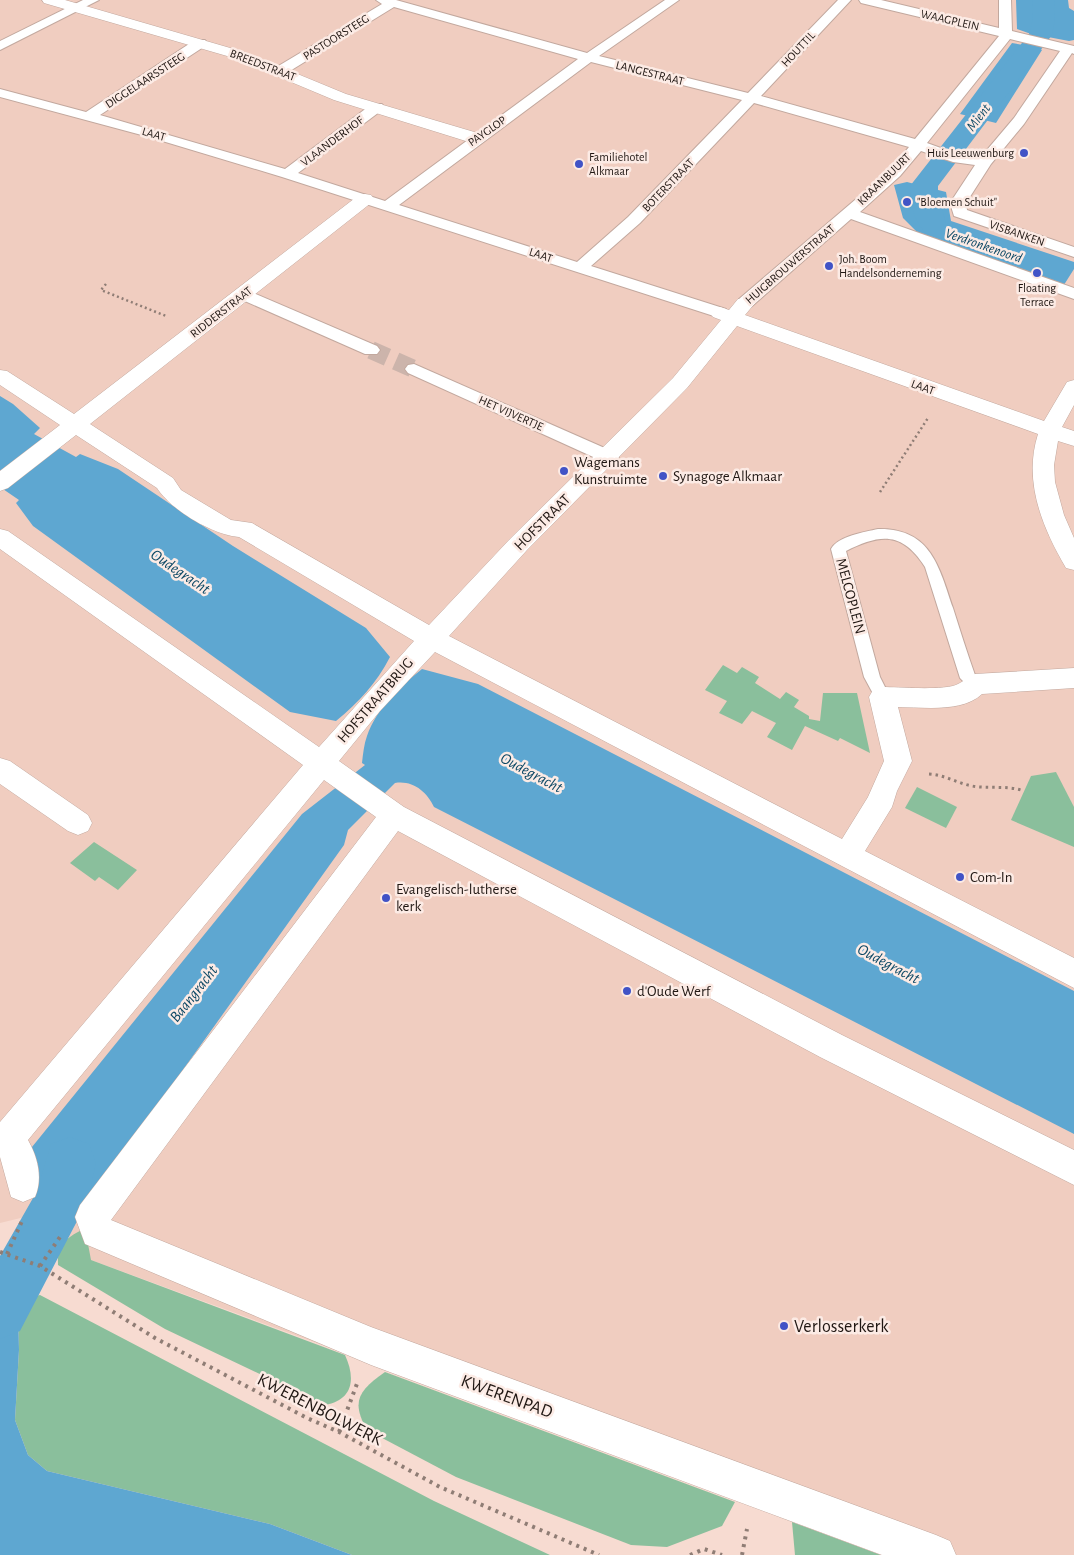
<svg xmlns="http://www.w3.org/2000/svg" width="1074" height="1555" font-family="'Alegreya Sans',sans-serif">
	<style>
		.built { fill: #f0cdc0 }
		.green { fill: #8abf9c }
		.water { fill: #5ea7d1 }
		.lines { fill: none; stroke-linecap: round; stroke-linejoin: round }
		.canal { fill: #5ea7d1; fill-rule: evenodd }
		.pedestrian-tunnel { stroke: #ccb4ab; stroke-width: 18; stroke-dasharray: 18 9; stroke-linecap: butt }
		.service-casing { stroke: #c2a89e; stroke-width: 2 }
		.pedestrian-casing { stroke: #c2a89e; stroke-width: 2 }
		.minor-casing { stroke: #c2a89e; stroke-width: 1 }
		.path-far2 { stroke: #8f7d75; stroke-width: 2.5; stroke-dasharray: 2 3; stroke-linecap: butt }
		.path-far1 { stroke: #8f7d75; stroke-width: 3; stroke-dasharray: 2.5 4; stroke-linecap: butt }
		.path { stroke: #8f7d75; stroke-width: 4; stroke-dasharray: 3 5; stroke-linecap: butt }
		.service { fill: #fff; fill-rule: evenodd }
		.pedestrian { fill: #fff; fill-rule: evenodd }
		.minor { fill: #fff; fill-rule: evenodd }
		.poi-dot { fill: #4153c6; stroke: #fcebe5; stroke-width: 2 }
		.labels { text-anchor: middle; stroke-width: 5; stroke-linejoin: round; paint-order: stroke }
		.far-street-label { font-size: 12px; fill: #201713; stroke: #fcebe5 }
		.far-poi-label { font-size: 12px; fill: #201713; stroke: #fcebe5; text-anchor: start }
		.far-water-label { font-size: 14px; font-style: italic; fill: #0c4865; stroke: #fcebe5 }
		.poi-label { font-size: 15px; fill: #201713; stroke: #fcebe5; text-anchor: start }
		.street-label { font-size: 15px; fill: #201713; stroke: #fcebe5 }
		.water-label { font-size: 16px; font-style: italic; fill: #0c4865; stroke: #fcebe5 }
		.near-poi-label { font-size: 18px; fill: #201713; stroke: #fcebe5; text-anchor: start }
		.near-street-label { font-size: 18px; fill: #201713; stroke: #fcebe5 }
	</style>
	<rect width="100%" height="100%" fill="#f7dbd1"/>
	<path class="built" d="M0,0H1074V1555H894L91,1260L69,1237L61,1225L33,1215L0,1223Z"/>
	<g class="green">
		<path d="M723,665L737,673L742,667L759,677L755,683L780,699L786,692L799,700L794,707L809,716V719L820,721L823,693H857L870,753L840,738L838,741L805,726L792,750L767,737L776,723L752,711L742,724L719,713L727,701L705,690Z"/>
		<path d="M1056,772L1074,807V847L1011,820L1031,776Z"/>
		<path d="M917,787L957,807L946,828L905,808Z"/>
		<path d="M94,842L137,870L118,890L99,877L95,881L70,863Z"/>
		<path d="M85,1228L91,1260L345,1355C356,1379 353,1400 325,1405L165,1329L58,1265C57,1243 67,1238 85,1228Z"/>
		<path d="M40,1295L434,1501L550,1555H352L270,1524L47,1471L28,1455L15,1420L19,1350L18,1307L28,1298Z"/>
		<path d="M385,1372L735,1502L722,1526L667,1547L631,1545L456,1477L367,1430C350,1400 360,1390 385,1372Z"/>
		<path d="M792,1522L881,1555H795Z"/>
	</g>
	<g class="water">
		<path d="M1016,0H1068L1069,8L1074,11V40L1069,41L1048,37L1045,41L1029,38L1031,34L1017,29Z"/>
		<path d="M1026,42L1042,46L1040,49L1042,50L996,123L960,114L1012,43L1023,45Z"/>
		<path d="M907,182L946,192L951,221L1074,262V269L1062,288L919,234L903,218L894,185Z"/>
		<path d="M0,396L13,404L40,428L34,434L76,457L80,454L118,469L233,546L366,628L390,657C376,684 359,702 336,721L290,712L33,526L16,503L19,500L0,487Z"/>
		<path d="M422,669L478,684L1074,991V1134L434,807C427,792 413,780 395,783L348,830L344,845L84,1208L65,1221L38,1214L32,1147L302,814L365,765L362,763C363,754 364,744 367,736C377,708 399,687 422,669Z"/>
		<path d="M0,1301L18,1307L19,1350L15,1420L28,1455L47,1471L270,1524L352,1555H0Z"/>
	</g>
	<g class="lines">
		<g class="canal">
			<path d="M1032,0H1054L1055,19L1052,35L938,186V196L946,223L959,227L963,233L959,239C923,248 910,217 910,186L1029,34L1033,19Z"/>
			<path d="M70,1137L89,1144L96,1163L88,1200L20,1331L0,1339V1256L37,1191L51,1144Z"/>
		</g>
		<path class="pedestrian-tunnel" d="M371,350L414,369"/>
		<defs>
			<path id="service" d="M878,529C931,528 939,567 953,608C960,630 967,653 975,675L983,684L980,688H970L960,678L925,567C902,531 880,534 846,551L880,677L890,697L887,701L882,703L877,701L864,677L831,549C838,536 865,532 878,529Z"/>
			<g id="pedestrian">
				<path d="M83,0H99L0,50V41Z"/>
				<path d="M376,0H396L587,53L665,0H679L599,56L748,93L838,0H851L761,96L915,139L999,36L861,3L859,0H881L999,28V0H1011L1012,31L1074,46V54L1072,53L1024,124L991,164L966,203L967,210L1074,247V257L954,216L950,203L975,165L953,162L921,151L900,176L860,212L1074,288V299L851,219L751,307H739L737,303L739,299L890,170L909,147L754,103L640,223L591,266L726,309L729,313L726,317L720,318L282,177L149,137L0,97V89L86,112L195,40H205L207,43L205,46L100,115L285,169L372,104H382L384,107L382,110L298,173L385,201L578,59L394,7L285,74H275L273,71L275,68L382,4ZM1010,39L1060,51L1014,118L981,157L960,155L927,143ZM591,62L742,100L628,217L577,262L399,205Z"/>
				<path d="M244,289L377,346L380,350L377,354H365L238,298L236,294L238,290Z"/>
				<path d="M414,364L616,453L619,457L616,461L609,463L602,461L408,373L405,369L408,365Z"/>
			</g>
			<g id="minor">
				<path d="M42,0H65L244,52L346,94L481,134L483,138L481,142H469L334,100L234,58L44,3Z"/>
				<path d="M365,194L371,195L374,199L371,203L90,424L173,478L181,490L231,520L252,523L429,625L511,538L673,378L721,320L713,317L710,313L713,309L720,307L729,310L738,299H752L755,303L745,315L1044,421L1067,382L1074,380V405L1062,427L1074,431V446L1058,441L1054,465L1055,482L1064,515L1074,538V570L1066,568C1042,527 1023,481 1038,434L737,326L687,388L527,550L449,636L842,839L868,797L884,761L869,697L873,690L882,687C897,687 947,691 958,684C965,681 967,676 975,674L1074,668V688L982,694C962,713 923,707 898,707L912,761L897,791L892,807L865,851L1074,958V988L435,652L380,711L339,761L404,807L842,1035L1074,1150V1185L820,1057L398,831L111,1220L371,1327L936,1535L950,1541L956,1555H882L371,1365L85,1244L75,1217L80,1205L376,817L324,780L28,1140C38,1158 43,1178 35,1197L23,1202L11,1197L0,1157V1122L303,765L0,549V529L8,531L319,747L414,641L239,537C213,535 171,510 157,488L76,435L8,488L0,491V471L60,425L0,385V370L7,371L74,414L359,195Z"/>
				<path d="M0,758L10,761L88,815L92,823L88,831L78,835L68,831L0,784Z"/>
			</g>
		</defs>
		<use href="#service" class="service-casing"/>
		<use href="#pedestrian" class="pedestrian-casing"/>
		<use href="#minor" class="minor-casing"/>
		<g class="path-far2">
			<path d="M106,284L101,290L166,316"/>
			<path d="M880,492L928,418"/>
		</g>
		<path class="path-far1" d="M929,774C945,775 957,783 972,786C989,789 1007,785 1024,791"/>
		<g class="path">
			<path d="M0,1252L40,1266L155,1338L307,1418L339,1432L440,1487L599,1555"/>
			<path d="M7,1254L22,1221"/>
			<path d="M40,1266L60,1237"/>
			<path d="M339,1432L358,1381"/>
			<path d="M690,1555L704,1549L722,1555"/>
			<path d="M742,1555L747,1529"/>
		</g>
		<use href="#service" class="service"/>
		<use href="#pedestrian" class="pedestrian"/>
		<use href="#minor" class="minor"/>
	</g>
	<g class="poi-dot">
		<circle cx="1024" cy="153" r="5"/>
		<circle cx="579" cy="164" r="5"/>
		<circle cx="907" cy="202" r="5"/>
		<circle cx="829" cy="266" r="5"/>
		<circle cx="1037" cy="273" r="5"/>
		<circle cx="564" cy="471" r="5"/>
		<circle cx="663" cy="476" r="5"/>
		<circle cx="960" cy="877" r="5"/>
		<circle cx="386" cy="898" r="5"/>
		<circle cx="627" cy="991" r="5"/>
		<circle cx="784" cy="1326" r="5"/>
	</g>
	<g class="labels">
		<g class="far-street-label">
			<text transform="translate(950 20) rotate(13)" y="4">WAAGPLEIN</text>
			<text transform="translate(336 37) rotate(-32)" y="4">PASTOORSTEEG</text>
			<text transform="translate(798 49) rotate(-47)" y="4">HOUTTIL</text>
			<text transform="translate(263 65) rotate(21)" y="4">BREEDSTRAAT</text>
			<text transform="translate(650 73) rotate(14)" y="4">LANGESTRAAT</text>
			<text transform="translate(145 80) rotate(-33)" y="4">DIGGELAARSSTEEG</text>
			<text transform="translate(487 131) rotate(-35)" y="4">PAYGLOP</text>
			<text transform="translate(154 134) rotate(16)" y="4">LAAT</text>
			<text transform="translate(332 141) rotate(-37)" y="4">VLAANDERHOF</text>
			<text transform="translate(884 179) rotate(-44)" y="4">KRAANBUURT</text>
			<text transform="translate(668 185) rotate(-46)" y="4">BOTERSTRAAT</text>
			<text transform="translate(1017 233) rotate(19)" y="4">VISBANKEN</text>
			<text transform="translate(541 255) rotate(18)" y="4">LAAT</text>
			<text transform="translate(790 264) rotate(-41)" y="4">HUIGBROUWERSTRAAT</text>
			<text transform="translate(221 312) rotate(-38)" y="4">RIDDERSTRAAT</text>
			<text transform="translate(923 387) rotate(20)" y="4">LAAT</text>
			<text transform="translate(511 413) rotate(24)" y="4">HET VIJVERTJE</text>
		</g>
		<g class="far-poi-label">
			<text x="1014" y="157" text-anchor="end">Huis Leeuwenburg</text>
			<text x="589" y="161">Familiehotel<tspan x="589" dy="14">Alkmaar</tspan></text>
			<text x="917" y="206">"Bloemen Schuit"</text>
			<text x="839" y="263">Joh. Boom<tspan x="839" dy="14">Handelsonderneming</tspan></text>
			<text x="1037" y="292" text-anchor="middle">Floating<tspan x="1037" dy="14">Terrace</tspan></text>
		</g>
		<g class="far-water-label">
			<text transform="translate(978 117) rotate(-52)" y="5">Mient</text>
			<text transform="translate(984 245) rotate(19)" y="5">Verdronkenoord</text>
		</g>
		<g class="poi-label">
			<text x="574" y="467">Wagemans<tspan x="574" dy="17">Kunstruimte</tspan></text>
			<text x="673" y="481">Synagoge Alkmaar</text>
			<text x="970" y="882">Com-In</text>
			<text x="396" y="894">Evangelisch-lutherse<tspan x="396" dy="17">kerk</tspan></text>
			<text x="637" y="996">d'Oude Werf</text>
		</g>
		<g class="street-label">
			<text transform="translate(542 522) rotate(-45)" y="5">HOFSTRAAT</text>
			<text transform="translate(851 596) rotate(75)" y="5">MELCOPLEIN</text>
			<text transform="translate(375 700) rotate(-49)" y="5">HOFSTRAATBRUG</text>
		</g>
		<g class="water-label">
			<text transform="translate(181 571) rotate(34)" y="6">Oudegracht</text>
			<text transform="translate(532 772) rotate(28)" y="6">Oudegracht</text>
			<text transform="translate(889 963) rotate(28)" y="6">Oudegracht</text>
			<text transform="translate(193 993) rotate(-52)" y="6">Baangracht</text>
		</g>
		<g class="near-poi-label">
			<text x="794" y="1332">Verlosserkerk</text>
		</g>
		<g class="near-street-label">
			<text transform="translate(507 1396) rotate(20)" y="6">KWERENPAD</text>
			<text transform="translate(320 1409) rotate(27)" y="6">KWERENBOLWERK</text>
		</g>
	</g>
</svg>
